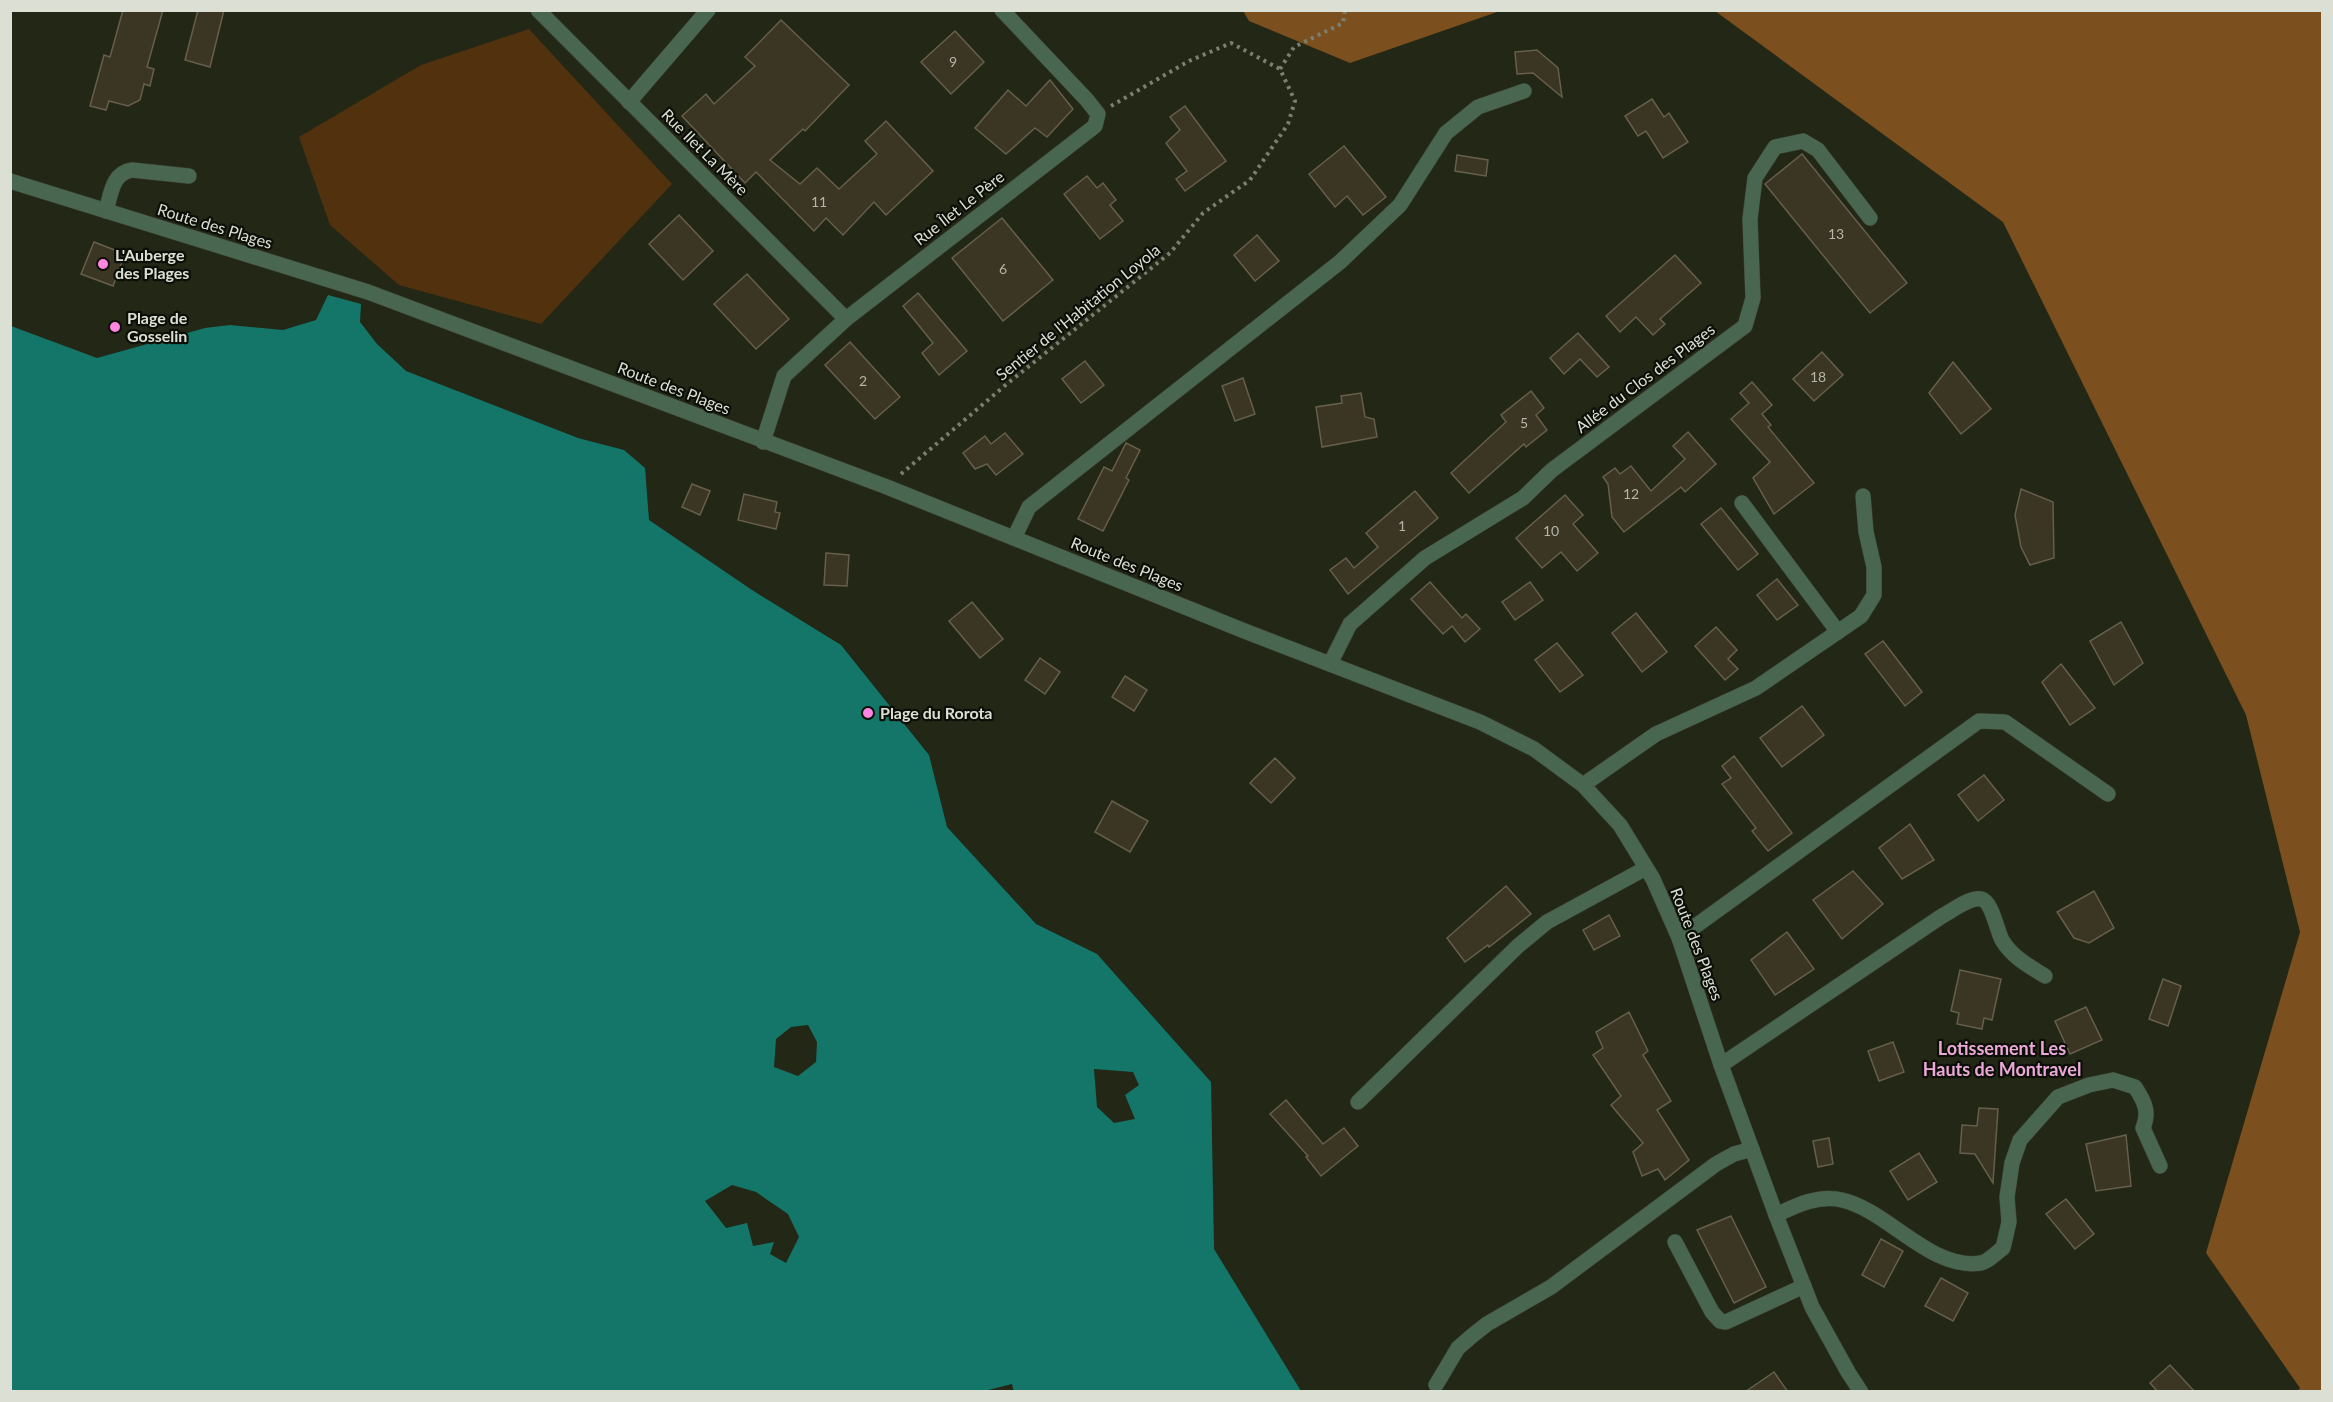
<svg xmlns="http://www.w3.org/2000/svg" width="2333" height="1402" font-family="Lato,sans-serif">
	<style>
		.green { fill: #52320e }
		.forest { fill: #7b4f1e }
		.water { fill: #147669; fill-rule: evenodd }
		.building { fill: #3b3523; stroke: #655f4b; stroke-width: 1.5 }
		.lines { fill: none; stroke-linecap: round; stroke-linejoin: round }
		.minor-casing { stroke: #3c4131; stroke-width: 16 }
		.path { stroke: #7b8071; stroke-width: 4; stroke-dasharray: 3 4.5; stroke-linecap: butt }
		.minor { stroke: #496650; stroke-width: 15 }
		.poi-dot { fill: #fe85e0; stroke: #0c0f07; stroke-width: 2 }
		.labels { text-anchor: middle; stroke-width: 4.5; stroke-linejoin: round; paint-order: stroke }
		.number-label { font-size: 14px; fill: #b4b5a8 }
		.street-label { font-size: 16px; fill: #dce0d4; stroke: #0c0f07 }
		.poi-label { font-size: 16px; font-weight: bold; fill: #dce0d4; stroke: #0c0f07; text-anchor: start }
		.neighbourhood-label { font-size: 18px; font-weight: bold; fill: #eca8d8; stroke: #0c0f07 }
	</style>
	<rect width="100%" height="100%" fill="#222716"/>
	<path class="green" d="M529,29L672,184L541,324L399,285L330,225L299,137L421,65Z"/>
	<g class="forest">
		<path d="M1243,11H1500L1350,63L1249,21Z"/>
		<path d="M1715,11H2322V1391H2298L2300,1388L2206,1253L2300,932L2246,715L2003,222Z"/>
	</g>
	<path class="water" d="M328,295L361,304L360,322L377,344L406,371L578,438L624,450L645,468L649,520L752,590L841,645L929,755L947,827L1036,924L1097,954L1211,1082L1214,1249L1301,1391L1014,1392L1012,1384L980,1392L11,1391V326L97,358L205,328L230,325L283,330L316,320ZM808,1025L817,1042L816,1062L798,1076L774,1067L776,1039L791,1027ZM1094,1069L1133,1072L1139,1085L1125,1095L1135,1119L1114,1123L1097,1107ZM732,1185L756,1192L788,1214L799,1237L786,1263L770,1254L774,1242L753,1246L747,1223L726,1228L705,1201Z"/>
	<g class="building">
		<path d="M123,10H163L147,67L154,69L150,86L144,84L140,100L128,106L109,101L106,110L90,106L104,55L110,57Z"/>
		<path d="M198,10H224L210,67L185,60Z"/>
		<path d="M781,20L849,85L805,131L803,129L770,160L800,184L817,168L839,189L877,154L865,141L886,121L933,171L886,215L874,202L843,235L826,218L814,231L756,172L745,183L682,116L706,94L714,104L755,66L745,57Z"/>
		<path d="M955,31L984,62L951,94L921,62Z"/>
		<path d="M1537,50L1558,68L1562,97L1533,73L1517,74L1515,52Z"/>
		<path d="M1050,80L1073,109L1047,137L1035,128L1006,154L975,128L1008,90L1026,106Z"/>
		<path d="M1652,99L1664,117L1669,113L1688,142L1663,158L1646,131L1638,136L1625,116Z"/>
		<path d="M1185,106L1226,161L1185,191L1176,179L1187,171L1166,143L1180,130L1170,117Z"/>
		<path d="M1344,146L1386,197L1363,215L1347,196L1335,207L1309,174Z"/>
		<path d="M1802,154L1907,283L1870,313L1765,184Z"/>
		<path d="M1457,155L1488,160L1486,176L1455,171Z"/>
		<path d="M1087,176L1097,188L1103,183L1116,200L1110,205L1123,221L1100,239L1064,194Z"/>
		<path d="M679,215L713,251L683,280L649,244Z"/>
		<path d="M1002,218L1053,280L1003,321L952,258Z"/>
		<path d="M1257,235L1279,261L1255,281L1234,255Z"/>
		<path d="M94,242L125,254L113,286L81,274Z"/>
		<path d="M1675,255L1701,283L1660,319L1665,324L1653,335L1636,317L1620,332L1606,316Z"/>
		<path d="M747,274L789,319L756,349L714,304Z"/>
		<path d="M918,293L967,351L939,375L922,353L933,343L903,306Z"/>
		<path d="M1578,333L1609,367L1597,377L1580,359L1564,374L1550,358Z"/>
		<path d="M850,342L900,397L875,419L825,365Z"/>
		<path d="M1822,352L1843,375L1814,401L1793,379Z"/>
		<path d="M1085,361L1104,385L1081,403L1062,379Z"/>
		<path d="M1953,362L1991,409L1961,434L1929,393Z"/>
		<path d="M1243,378L1255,414L1235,421L1222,386Z"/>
		<path d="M1752,382L1772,405L1762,414L1771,425L1768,427L1814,483L1774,514L1753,478L1770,462L1731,419L1749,403L1740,393Z"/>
		<path d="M1531,391L1544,408L1536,415L1547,430L1526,447L1524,444L1469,493L1451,473L1506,422L1501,415Z"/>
		<path d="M1361,393L1365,417L1374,419L1377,437L1322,447L1316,407L1342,403L1341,396Z"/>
		<path d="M1688,432L1716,464L1685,492L1681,487L1624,532L1612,517L1608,484L1603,477L1615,468L1620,474L1631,466L1651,491L1685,459L1673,446Z"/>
		<path d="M1005,433L1023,454L996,475L987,464L975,469L963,453L985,436L991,444Z"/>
		<path d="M1126,443L1140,450L1126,478L1129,480L1103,531L1078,519L1104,467L1112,471Z"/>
		<path d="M692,484L710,491L700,515L682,507Z"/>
		<path d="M2021,489L2053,502L2054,558L2030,565L2021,547L2015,515Z"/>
		<path d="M1415,491L1438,518L1348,594L1330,570L1346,558L1354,568L1378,547L1366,533Z"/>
		<path d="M744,494L777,502L775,512L780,513L776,529L738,520Z"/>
		<path d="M1565,495L1583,515L1573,524L1598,553L1577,571L1561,552L1542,568L1516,538Z"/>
		<path d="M1721,508L1758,554L1738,570L1701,524Z"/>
		<path d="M826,553L849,555L847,586L824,585Z"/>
		<path d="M1777,579L1798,605L1777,620L1757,595Z"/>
		<path d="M1430,582L1462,618L1466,614L1480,629L1465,642L1452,626L1443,634L1411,599Z"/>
		<path d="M1530,582L1543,600L1515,620L1502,602Z"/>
		<path d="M972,602L1003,639L980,658L949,621Z"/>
		<path d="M1636,613L1667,652L1642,672L1612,633Z"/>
		<path d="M2121,622L2143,663L2114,685L2090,641Z"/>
		<path d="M1716,627L1737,650L1728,659L1738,669L1725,680L1695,646Z"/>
		<path d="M1883,641L1922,692L1905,706L1865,654Z"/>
		<path d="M1557,643L1583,675L1560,692L1535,660Z"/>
		<path d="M1040,658L1060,672L1045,694L1025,680Z"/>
		<path d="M2061,664L2095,708L2070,725L2042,682Z"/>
		<path d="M1125,676L1147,690L1134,711L1112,697Z"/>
		<path d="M1802,706L1824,735L1782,767L1760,738Z"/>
		<path d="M1734,756L1792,833L1768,851L1752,831L1756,828L1722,784L1731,778L1722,766Z"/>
		<path d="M1275,758L1295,778L1271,803L1250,783Z"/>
		<path d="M1984,775L2004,800L1978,821L1958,795Z"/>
		<path d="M1112,801L1148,821L1130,852L1095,832Z"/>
		<path d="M1910,824L1934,860L1902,879L1879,848Z"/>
		<path d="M1853,871L1883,904L1842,939L1813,900Z"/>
		<path d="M1506,886L1531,914L1489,947L1488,945L1465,962L1447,938Z"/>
		<path d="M2094,891L2114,928L2089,943L2074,938L2057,912Z"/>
		<path d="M1609,915L1620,936L1594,950L1583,930Z"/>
		<path d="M1787,932L1814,969L1775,995L1751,960Z"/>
		<path d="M1960,970L2001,979L1992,1020L1984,1018L1982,1029L1957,1024L1959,1013L1951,1011Z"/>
		<path d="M2163,979L2181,986L2168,1026L2149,1019Z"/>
		<path d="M2086,1007L2102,1040L2070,1054L2055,1021Z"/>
		<path d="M1629,1012L1648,1051L1643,1055L1671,1101L1657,1110L1689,1160L1665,1180L1658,1169L1642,1176L1633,1152L1643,1143L1611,1105L1621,1096L1593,1055L1603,1048L1596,1032Z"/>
		<path d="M1893,1042L1904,1072L1879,1081L1868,1051Z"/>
		<path d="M1286,1100L1323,1144L1344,1128L1358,1146L1321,1176L1306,1157L1308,1156L1270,1114Z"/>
		<path d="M1979,1108L1998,1109L1993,1183L1975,1154L1960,1153L1962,1125L1977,1126Z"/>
		<path d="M2126,1135L2131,1186L2096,1191L2086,1144Z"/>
		<path d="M1829,1138L1833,1164L1818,1167L1813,1141Z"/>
		<path d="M1919,1153L1937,1182L1908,1200L1890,1171Z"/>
		<path d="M2066,1199L2094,1234L2075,1249L2046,1214Z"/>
		<path d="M1731,1216L1766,1287L1734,1303L1697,1230Z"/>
		<path d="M1881,1239L1903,1251L1884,1287L1862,1275Z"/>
		<path d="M1941,1278L1968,1293L1953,1321L1925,1306Z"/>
		<path d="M2170,1365L2195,1392H2158L2150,1383Z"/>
		<path d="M1774,1372L1788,1392H1745Z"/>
	</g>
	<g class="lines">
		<defs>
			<g id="minor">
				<path d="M538,10L846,319"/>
				<path d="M629,102L708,10"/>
				<path d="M10,181L368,292L887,487L1247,632L1480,722L1534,749L1583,785L1620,825L1653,879L1679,938L1721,1065L1776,1215L1812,1307L1848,1372L1861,1392"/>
				<path d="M106,211C111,194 112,173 132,170L189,176"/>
				<path d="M763,442L784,376L846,319L1095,126L1098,114L1087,100L1002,10"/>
				<path d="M1742,503L1838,632"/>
				<path d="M1014,538L1029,507L1340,262L1400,205L1446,133L1478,107L1524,91"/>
				<path d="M1330,664L1350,624L1425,558L1523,498L1552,470L1745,326L1753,298L1750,219L1755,178L1775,147L1803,141L1818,150L1870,218"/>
				<path d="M1583,785L1656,734L1756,688L1861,616L1874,595V567L1866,532L1863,496"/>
				<path d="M1679,938L1979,721L2005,722L2108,794"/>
				<path d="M1721,1065L1942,916C1952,911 1969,897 1981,899C1992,901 1997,931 2002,940C2012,957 2029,966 2045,976"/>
				<path d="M1358,1102L1518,946L1547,922L1646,868"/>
				<path d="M1776,1215C1795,1206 1819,1194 1842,1200C1889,1211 1931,1271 1981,1263C1988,1262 1997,1252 2003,1248L2009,1222L2007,1197L2012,1163L2020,1140L2058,1097L2089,1085L2113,1080L2135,1087C2144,1101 2150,1111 2143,1128L2160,1166"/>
				<path d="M1675,1242L1712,1312L1720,1321L1726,1322L1804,1286"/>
				<path d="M1436,1385L1458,1348L1473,1335L1487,1324L1551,1287L1716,1164L1734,1154L1752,1149"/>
			</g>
		</defs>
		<use href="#minor" class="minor-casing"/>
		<g class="path">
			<path d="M1280,69L1294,47L1343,23L1345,10"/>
			<path d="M1111,106L1189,61L1231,43L1280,69"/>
			<path d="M901,474L1008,383L1170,253L1203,213L1250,180L1288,124L1295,101L1280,69"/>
		</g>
		<use href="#minor" class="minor"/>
	</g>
	<g class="poi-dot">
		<circle cx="103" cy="264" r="6"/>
		<circle cx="115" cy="327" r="6"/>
		<circle cx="868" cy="713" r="6"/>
	</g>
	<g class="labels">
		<g class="number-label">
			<text x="953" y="67">9</text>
			<text x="819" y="207">11</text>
			<text x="1836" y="239">13</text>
			<text x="1003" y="274">6</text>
			<text x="1818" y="382">18</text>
			<text x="863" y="386">2</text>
			<text x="1524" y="428">5</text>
			<text x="1631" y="499">12</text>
			<text x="1402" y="531">1</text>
			<text x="1551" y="536">10</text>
		</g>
		<g class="street-label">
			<text transform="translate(705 152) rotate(45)" y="6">Rue Ilet La Mère</text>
			<text transform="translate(959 208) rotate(-38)" y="6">Rue Îlet Le Père</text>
			<text transform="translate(215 226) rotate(17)" y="6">Route des Plages</text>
			<text transform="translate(1078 312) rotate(-39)" y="6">Sentier de l'Habitation Loyola</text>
			<text transform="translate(1645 378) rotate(-37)" y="6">Allée du Clos des Plages</text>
			<text transform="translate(674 388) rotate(21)" y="6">Route des Plages</text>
			<text transform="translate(1127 564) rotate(22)" y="6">Route des Plages</text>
			<text transform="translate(1697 944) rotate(69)" y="6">Route des Plages</text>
		</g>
		<g class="poi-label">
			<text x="115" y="261">L'Auberge<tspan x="115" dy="18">des Plages</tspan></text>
			<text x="127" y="324">Plage de<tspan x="127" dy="18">Gosselin</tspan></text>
			<text x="880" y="719">Plage du Rorota</text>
		</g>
		<g class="neighbourhood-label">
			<text x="2002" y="1055">Lotissement Les<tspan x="2002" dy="21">Hauts de Montravel</tspan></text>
		</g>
	</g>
	<rect width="2333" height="1402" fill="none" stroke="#dce0d4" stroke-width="24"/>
</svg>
